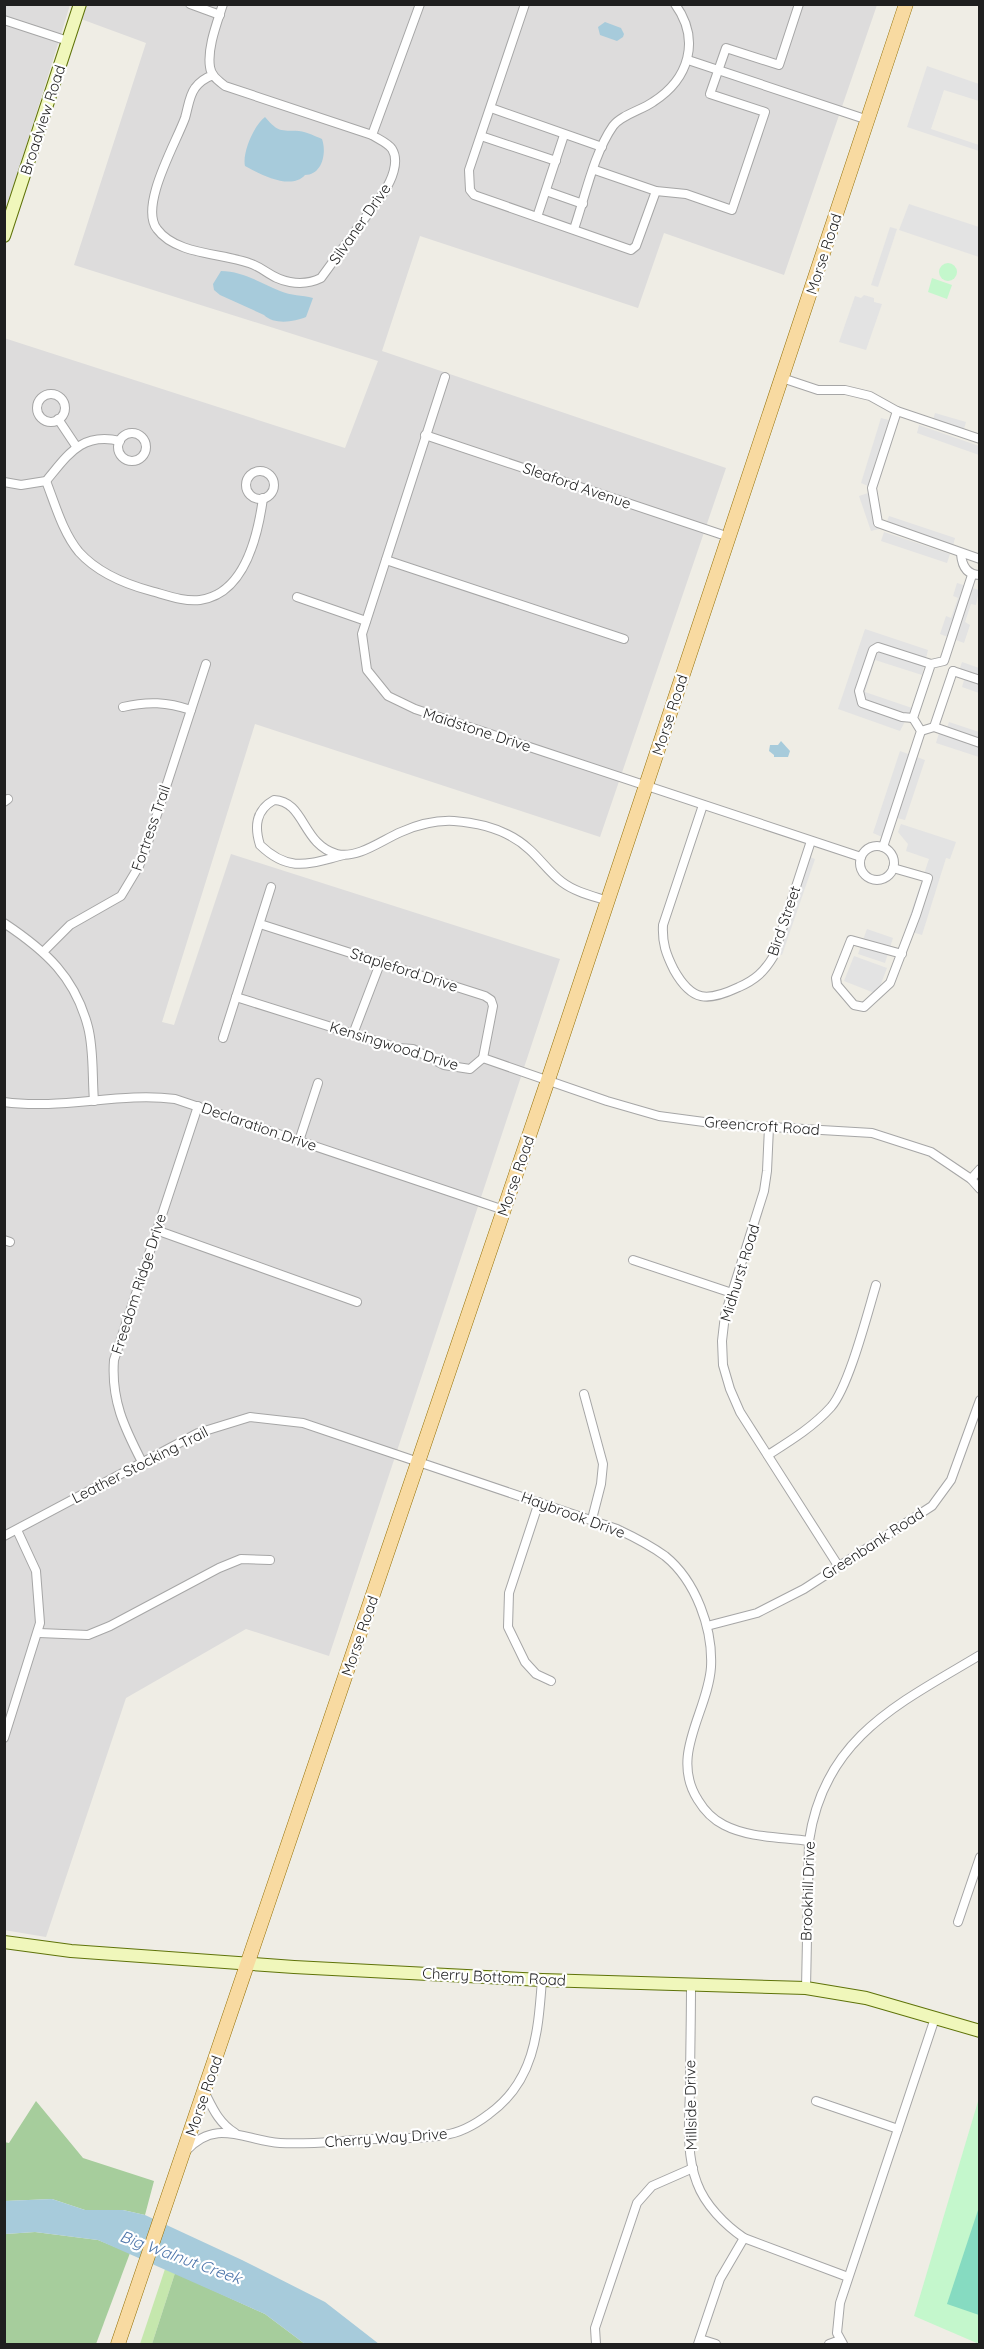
<svg xmlns="http://www.w3.org/2000/svg" width="984" height="2349" font-family="Quicksand,sans-serif">
	<style>
		.residential { fill: #dddcdc }
		.grass { fill: #c5e7ad }
		.forest { fill: #a6cd9c }
		.park { fill: #c4f7cc }
		.pitch { fill: #86dbc1 }
		.parking { fill: #e3e3e3 }
		.water { fill: #a7cbdb }
		.lines { fill: none; stroke-linecap: round; stroke-linejoin: round }
		.street-casing { stroke: #a6a6a6; stroke-width: 10 }
		.secondary-casing { stroke: #5f7309; stroke-width: 14 }
		.primary-casing { stroke: #947005; stroke-width: 15 }
		.street { stroke: #fff; stroke-width: 8 }
		.secondary { stroke: #f0f7bb; stroke-width: 12 }
		.primary { stroke: #f8daa1; stroke-width: 14 }
		.labels { text-anchor: middle; stroke-width: 4.5; stroke-linejoin: round; paint-order: stroke }
		.street-label { font-size: 15px; fill: #1f1f1f; stroke: #fff }
		.water-label { font-size: 16px; font-style: italic; fill: #4e76ab; stroke: #fff }
	</style>
	<rect width="100%" height="100%" fill="#efede5"/>
	<g class="residential">
		<path d="M5,5H70L5,214Z"/>
		<path d="M86,5H877L784,275L664,233L638,308L420,236L382,351L726,468L600,837L255,724L162,1022L174,1025L231,854L560,959L329,1656L246,1629L126,1698L46,1937L4,1930V338L345,448L378,361L74,265L146,43L81,19Z"/>
	</g>
	<path class="grass" d="M165,2269L175,2273L152,2344H140Z"/>
	<g class="forest">
		<path d="M36,2101L83,2158L154,2181L145,2215L123,2210H85L52,2199L5,2201L4,2142L9,2143Z"/>
		<path d="M35,2232L98,2240L130,2253L96,2344H5V2234Z"/>
		<path d="M175,2273L265,2314L305,2344H152Z"/>
	</g>
	<g class="park">
		<circle cx="948" cy="272" r="9"/>
		<path d="M932,278L952,285L947,299L928,292Z"/>
		<path d="M979,2098V2344L914,2316Z"/>
	</g>
	<path class="pitch" d="M979,2207V2315L947,2304Z"/>
	<g class="parking">
		<path d="M927,66L979,84V101L944,90L931,129L979,145V151L907,127Z"/>
		<path d="M909,204L979,227V257L899,230Z"/>
		<path d="M890,227L897,229L878,287L871,285Z"/>
		<path d="M864,295L874,298V302L882,304L866,350L839,342L855,296L861,298Z"/>
		<path d="M935,413L966,422L964,429L933,420Z"/>
		<path d="M881,418L889,420L868,486L861,483Z"/>
		<path d="M919,425L979,446V455L917,433Z"/>
		<path d="M868,493L879,529L871,531L859,496Z"/>
		<path d="M889,516L955,538L953,546L886,524Z"/>
		<path d="M884,532L950,554L947,563L881,541Z"/>
		<path d="M957,583L979,590L976,605L971,604L965,622L970,625L964,643L940,634L946,616L951,618L958,598L953,596Z"/>
		<path d="M865,629L928,650L922,675L875,660L865,692L912,708L900,731L838,709Z"/>
		<path d="M962,662L979,668V693L962,687L964,680L957,677Z"/>
		<path d="M949,722L979,732V757L936,743L941,726L947,728Z"/>
		<path d="M900,751L925,760L905,820L897,818L893,830L882,837L873,833Z"/>
		<path d="M901,824L956,842L950,859L946,858L922,935L905,930L929,859L906,851L908,844L898,832Z"/>
		<path d="M810,857L815,859L782,955L778,954Z"/>
		<path d="M867,929L893,938L885,963L858,954Z"/>
		<path d="M854,956L887,968L877,994L844,981Z"/>
	</g>
	<g class="water">
		<path d="M605,22L621,28L624,34L623,37L617,41L600,35L598,27Z"/>
		<path d="M265,117C279,133 280,130 299,131C307,132 315,136 322,139C327,153 322,175 305,175C291,191 260,174 245,166C242,153 254,125 265,117Z"/>
		<path d="M221,271C242,271 261,283 280,291C291,296 302,295 313,298L306,317C294,322 274,325 264,315L220,295L214,290L213,284Z"/>
		<path d="M781,741L790,751L788,757H774V755L769,751L770,745H778Z"/>
		<path d="M52,2199L85,2210H123L145,2215L242,2260L325,2302L379,2344H305L265,2314L98,2240L35,2232L5,2234L4,2201Z"/>
	</g>
	<g class="lines">
		<defs>
			<g id="street">
				<path d="M190,4L220,15"/>
				<path d="M525,4L469,170L470,190L474,195L631,250L636,246L656,191"/>
				<path d="M4,20L68,41"/>
				<path d="M688,60L868,120"/>
				<path d="M213,75C205,78 200,81 195,88C189,96 188,108 185,118C176,143 139,206 157,229C176,255 222,253 249,263C265,268 271,279 290,282C301,284 311,283 321,278L384,192C391,181 400,162 392,149C388,143 378,139 372,135L225,86C219,81 211,76 210,67C207,48 217,23 223,4"/>
				<path d="M491,108L602,147"/>
				<path d="M372,135L420,4"/>
				<path d="M481,136L556,161"/>
				<path d="M595,170L656,191L686,194L732,210L765,112L710,94L726,48L779,65L799,4"/>
				<path d="M546,191L583,204"/>
				<path d="M537,217L564,135"/>
				<path d="M574,229C585,197 594,153 613,126C621,115 642,110 653,102C689,79 701,40 675,4"/>
				<path d="M445,377L362,634L367,670L388,696L415,709L861,857"/>
				<path d="M782,378L818,390H845L870,396L897,411L980,439"/>
				<circle cx="51" cy="408" r="14"/>
				<path d="M897,411L872,488L878,523L980,559"/>
				<path d="M58,419L76,446"/>
				<circle cx="132" cy="447" r="14"/>
				<path d="M425,435L729,537"/>
				<circle cx="260" cy="485" r="14"/>
				<path d="M46,481C55,504 63,533 79,552C97,572 125,584 151,591C166,595 184,602 200,600C245,594 258,535 263,498"/>
				<path d="M4,482L21,485L46,481C68,455 81,432 120,441"/>
				<path d="M961,554C962,566 967,575 980,575"/>
				<path d="M386,560L624,639"/>
				<path d="M297,597L366,621"/>
				<path d="M953,671L980,680"/>
				<path d="M123,707C148,701 167,702 191,710"/>
				<path d="M913,718L902,717L862,703L859,691L873,650L878,647L931,664"/>
				<path d="M934,727L980,743"/>
				<path d="M921,731L934,727L953,671"/>
				<path d="M4,802L8,799"/>
				<path d="M703,805L663,925C662,943 666,954 674,970C692,1002 707,1002 739,987C755,980 764,972 773,957L811,841"/>
				<circle cx="877" cy="863" r="17"/>
				<path d="M883,847L921,731L913,718L931,664L944,661L972,575"/>
				<path d="M344,855C310,863 290,874 260,845C254,826 256,810 274,800C305,801 302,845 337,854C358,859 382,840 401,832C417,825 436,820 454,821C481,823 510,831 530,850C541,860 550,873 562,882C575,892 593,896 608,901"/>
				<path d="M893,868L928,878L916,915L890,983L864,1007L854,1005L837,985L836,978L851,940L902,954"/>
				<path d="M4,923C46,951 75,977 88,1027C94,1050 92,1077 94,1101"/>
				<path d="M260,924L485,996L491,1000L493,1006L483,1058"/>
				<path d="M43,952L70,925L121,896L139,866L148,842L206,664"/>
				<path d="M236,997L398,1048L413,1049L444,1065L470,1069L483,1058"/>
				<path d="M353,1034L381,961"/>
				<path d="M223,1038L271,887"/>
				<path d="M483,1058L607,1101L659,1116L719,1124L872,1133L931,1152L971,1179L980,1189"/>
				<path d="M4,1102C62,1110 119,1092 175,1099L504,1210"/>
				<path d="M769,1127L767,1171L764,1191L725,1315L722,1341L723,1365L730,1389L740,1412L839,1567"/>
				<path d="M299,1141L318,1083"/>
				<path d="M971,1179L980,1169"/>
				<path d="M156,1230L357,1302"/>
				<path d="M4,1240L10,1242"/>
				<path d="M633,1260L732,1293"/>
				<path d="M584,1394L603,1464L601,1484L592,1519"/>
				<path d="M768,1455C790,1441 813,1427 831,1407C849,1386 867,1315 876,1285"/>
				<path d="M142,1462C124,1427 111,1400 114,1360L198,1106"/>
				<path d="M539,1502L509,1593L508,1627L525,1662L536,1674L551,1681"/>
				<path d="M4,1536L198,1433L250,1417L303,1423L617,1529C634,1537 650,1545 665,1556C696,1581 713,1629 711,1667C708,1712 669,1755 698,1800C704,1810 712,1819 724,1825C749,1838 781,1837 809,1841"/>
				<path d="M707,1626L757,1613L804,1589L932,1506L951,1480L980,1400"/>
				<path d="M39,1633L88,1635L110,1626L219,1568L241,1559L270,1560"/>
				<path d="M4,1738L40,1623L36,1571L17,1530"/>
				<path d="M958,1922L980,1857"/>
				<path d="M691,1986C691,2021 690,2056 690,2091C689,2120 686,2155 697,2183C705,2205 725,2225 744,2238L848,2277"/>
				<path d="M806,1988L809,1841C824,1737 900,1703 980,1655"/>
				<path d="M205,2093C213,2109 219,2123 235,2133"/>
				<path d="M816,2101L898,2129"/>
				<path d="M186,2151C216,2118 243,2140 280,2143C312,2145 343,2140 375,2139C398,2138 422,2139 444,2135C460,2133 476,2124 489,2114C535,2081 538,2032 542,1980"/>
				<path d="M700,2339L716,2344"/>
				<path d="M596,2344L595,2328L637,2203L652,2186L693,2168"/>
				<path d="M698,2344L720,2279L744,2238"/>
				<path d="M829,2344L840,2340"/>
				<path d="M843,2344L837,2333L840,2303L935,2018"/>
			</g>
			<g id="secondary">
				<path d="M4,236L80,4"/>
				<path d="M4,1942L71,1951L294,1967L542,1980L806,1988L866,1998L980,2031"/>
			</g>
			<path id="primary" d="M118,2344L548,1080L906,4"/>
		</defs>
		<use href="#street" class="street-casing"/>
		<use href="#secondary" class="secondary-casing"/>
		<use href="#primary" class="primary-casing"/>
		<use href="#street" class="street"/>
		<use href="#secondary" class="secondary"/>
		<use href="#primary" class="primary"/>
	</g>
	<g class="labels">
		<g class="street-label">
			<text transform="translate(43 120) rotate(-72)" y="5">Broadview Road</text>
			<text transform="translate(360 224) rotate(-55)" y="5">Silvaner Drive</text>
			<text transform="translate(824 254) rotate(-72)" y="5">Morse Road</text>
			<text transform="translate(577 486) rotate(19)" y="5">Sleaford Avenue</text>
			<text transform="translate(670 715) rotate(-72)" y="5">Morse Road</text>
			<text transform="translate(477 730) rotate(18)" y="5">Maidstone Drive</text>
			<text transform="translate(151 828) rotate(-71)" y="5">Fortress Trail</text>
			<text transform="translate(784 921) rotate(-71)" y="5">Bird Street</text>
			<text transform="translate(404 970) rotate(18)" y="5">Stapleford Drive</text>
			<text transform="translate(394 1046) rotate(17)" y="5">Kensingwood Drive</text>
			<text transform="translate(762 1126) rotate(4)" y="5">Greencroft Road</text>
			<text transform="translate(259 1127) rotate(19)" y="5">Declaration Drive</text>
			<text transform="translate(516 1176) rotate(-71)" y="5">Morse Road</text>
			<text transform="translate(740 1273) rotate(-73)" y="5">Midhurst Road</text>
			<text transform="translate(139 1284) rotate(-72)" y="5">Freedom Ridge Drive</text>
			<text transform="translate(140 1465) rotate(-27)" y="5">Leather Stocking Trail</text>
			<text transform="translate(573 1515) rotate(20)" y="5">Haybrook Drive</text>
			<text transform="translate(873 1544) rotate(-33)" y="5">Greenbank Road</text>
			<text transform="translate(360 1636) rotate(-71)" y="5">Morse Road</text>
			<text transform="translate(808 1891) rotate(-88)" y="5">Brookhill Drive</text>
			<text transform="translate(494 1977) rotate(3)" y="5">Cherry Bottom Road</text>
			<text transform="translate(204 2096) rotate(-71)" y="5">Morse Road</text>
			<text transform="translate(691 2105) rotate(-91)" y="5">Millside Drive</text>
			<text transform="translate(386 2138) rotate(-4)" y="5">Cherry Way Drive</text>
		</g>
		<g class="water-label">
			<text transform="translate(181 2257) rotate(20)" y="6">Big Walnut Creek</text>
		</g>
	</g>
	<rect width="984" height="2349" fill="none" stroke="#1f1f1f" stroke-width="12"/>
</svg>
